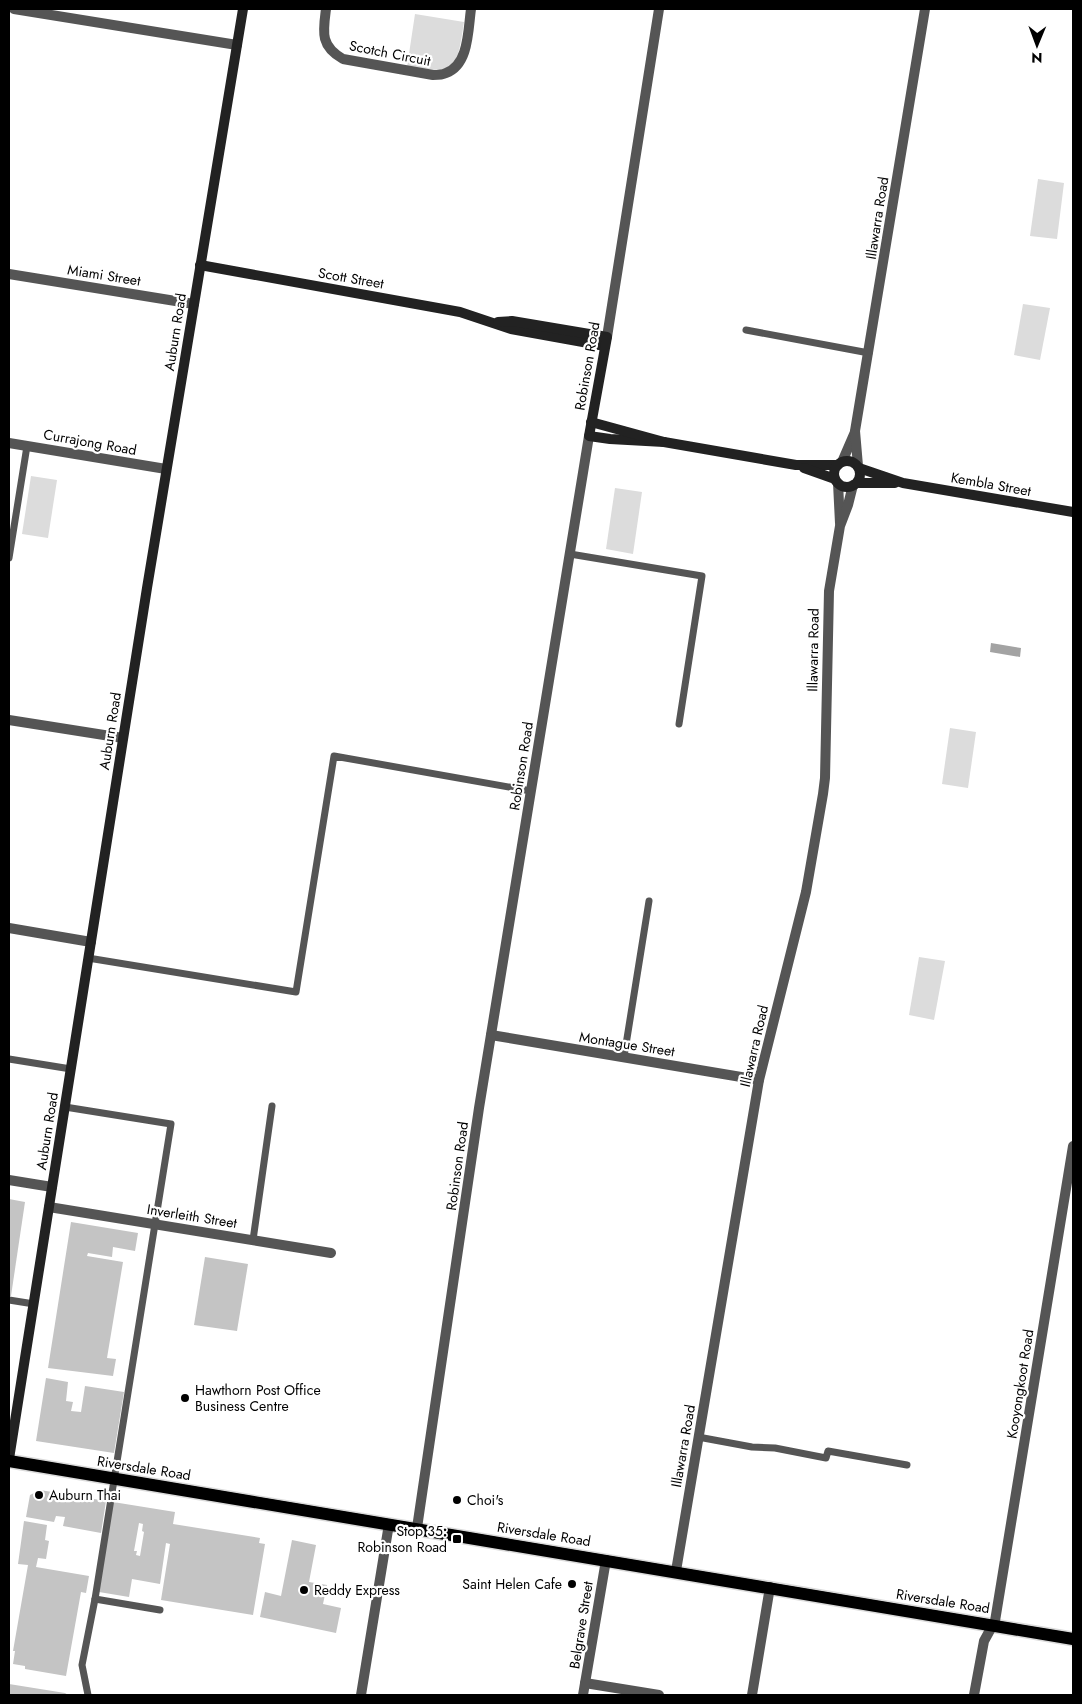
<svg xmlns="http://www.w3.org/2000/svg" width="1082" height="1704" font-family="Jost,sans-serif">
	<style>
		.green { fill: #dcdcdc }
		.water { fill: #a3a3a3 }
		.building { fill: #c4c4c4; fill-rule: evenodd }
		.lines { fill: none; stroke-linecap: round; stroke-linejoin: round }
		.primary-casing { stroke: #dbdbdb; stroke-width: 15 }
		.lane { stroke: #555; stroke-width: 7 }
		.street { stroke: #555; stroke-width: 10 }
		.secondary { stroke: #222; stroke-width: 10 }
		.primary { stroke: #000; stroke-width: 12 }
		.tram { stroke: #000; stroke-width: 1 }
		.poi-dot { fill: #000; stroke: #fff; stroke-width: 2 }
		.labels { text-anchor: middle; stroke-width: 4.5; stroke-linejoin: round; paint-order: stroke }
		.street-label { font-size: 14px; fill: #000; stroke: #fff }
		.poi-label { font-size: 14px; fill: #000; stroke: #fff; text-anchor: start }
	</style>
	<rect width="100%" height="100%" fill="#fff"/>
	<g class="green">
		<path d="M415,14L464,22C457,68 457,75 407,67Z"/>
		<path d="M1038,179L1064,183L1057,239L1030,236Z"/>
		<path d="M1023,304L1050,308L1040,360L1014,355Z"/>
		<path d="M31,476L57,480L48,538L22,534Z"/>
		<path d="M615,488L642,492L633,554L606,549Z"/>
		<path d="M950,728L976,732L968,788L942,784Z"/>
		<path d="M919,957L945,961L934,1020L909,1015Z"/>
	</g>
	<path class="water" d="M991,643L1021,648L1020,657L990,652Z"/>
	<g class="building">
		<path d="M9,1199L25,1202L11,1296H9Z"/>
		<path d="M71,1222L138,1233L135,1251L113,1247L112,1257L88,1253L87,1256L123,1262L107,1358L116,1359L113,1376L48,1368Z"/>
		<path d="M205,1257L248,1264L237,1331L194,1325Z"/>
		<path d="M46,1378L68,1382L66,1401L73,1402L71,1411L81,1412L85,1386L124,1392L114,1453L36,1441Z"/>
		<path d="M40,1490L106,1501L101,1533L63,1526L65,1517L56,1516L54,1522L26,1517L30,1495Z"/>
		<path d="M113,1502L175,1512L173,1524L260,1538L259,1543L265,1544L253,1615L161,1600L170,1544L166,1543L160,1584L132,1579L129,1597L99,1592ZM139,1523L143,1524L142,1531L144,1532L140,1556L136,1555L137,1551H134Z"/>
		<path d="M24,1521L47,1525L45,1540L49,1541L46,1559L38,1558L36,1567L89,1576L86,1593L81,1592L66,1676L25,1669V1666L13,1664L15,1651H13L28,1565L18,1564Z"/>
		<path d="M292,1540L316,1545L309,1582L327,1585L323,1604L341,1608L336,1633L260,1617L265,1592L281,1596Z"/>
		<path d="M9,1684L65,1693L68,1695H9Z"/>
	</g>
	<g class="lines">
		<defs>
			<path id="primary" d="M9,1461L1073,1639"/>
		</defs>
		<use href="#primary" class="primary-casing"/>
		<g class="lane">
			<path d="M746,330L869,353"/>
			<path d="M570,554L702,576L679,724"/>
			<path d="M9,558L27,446"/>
			<path d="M88,958L296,992L334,756L531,791"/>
			<path d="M624,1057L649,901"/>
			<path d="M9,1059L71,1069"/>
			<path d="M65,1107L171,1124L95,1599L82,1665L88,1695"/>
			<path d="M253,1240L272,1106"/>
			<path d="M9,1300L34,1304"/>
			<path d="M698,1437L752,1447L775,1448L826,1458L828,1451L907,1465"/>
			<path d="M95,1599L160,1610"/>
		</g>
		<g class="street">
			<path d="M14,9L237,45"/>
			<path d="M326,9C323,32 320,46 343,59L433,75C437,75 442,75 446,73C469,65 468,30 471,9"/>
			<path d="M9,274L194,304"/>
			<path d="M607,337L659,9"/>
			<path d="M9,443L166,469"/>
			<path d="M842,462L855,432"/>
			<path d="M858,466L855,431L925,9"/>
			<path d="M838,483L840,523"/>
			<path d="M9,720L123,738"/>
			<path d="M9,928L91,942"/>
			<path d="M491,1035L759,1080"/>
			<path d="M9,1180L52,1187"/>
			<path d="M49,1207L331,1253"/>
			<path d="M417,1528L479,1108L589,436"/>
			<path d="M676,1571L759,1080L806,892L823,794L825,778L829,591L840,526L848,505L853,485"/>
			<path d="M585,1683L659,1695"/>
			<path d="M361,1695L389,1524"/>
			<path d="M583,1695L606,1560"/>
			<path d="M752,1695L770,1587"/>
			<path d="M974,1695L984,1641L995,1621L1073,1146"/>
		</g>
		<g class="secondary">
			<path d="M200,265L460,312L511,329L605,346"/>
			<path d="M498,322L512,321L607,337L589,436L610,439L664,442"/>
			<path d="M591,422L664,442L796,465H838"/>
			<circle cx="847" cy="474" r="13"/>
			<path d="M804,468L835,479"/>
			<path d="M859,468L903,483L1073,512"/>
			<path d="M857,483H895"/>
			<path d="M9,1459L147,588L243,9"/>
		</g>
		<use href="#primary" class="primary"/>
		<g class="tram">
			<path d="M9,1456L1073,1634"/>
			<path d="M9,1464L92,1478"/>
			<path d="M203,1497L1073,1642"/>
		</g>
	</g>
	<g class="poi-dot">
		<circle cx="185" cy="1398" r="5"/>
		<circle cx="39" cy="1495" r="5"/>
		<circle cx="457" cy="1500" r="5"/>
		<rect x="452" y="1534" width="10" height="10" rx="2.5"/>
		<circle cx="572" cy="1584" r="5"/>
		<circle cx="304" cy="1590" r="5"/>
	</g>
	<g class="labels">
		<g class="street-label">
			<text transform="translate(390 53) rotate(11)" y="5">Scotch Circuit</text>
			<text transform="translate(877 218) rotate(-81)" y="5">Illawarra Road</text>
			<text transform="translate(104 275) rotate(9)" y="5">Miami Street</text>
			<text transform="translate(351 278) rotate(10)" y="5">Scott Street</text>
			<text transform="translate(175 332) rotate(-81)" y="5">Auburn Road</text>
			<text transform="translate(587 366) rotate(-80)" y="5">Robinson Road</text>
			<text transform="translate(90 442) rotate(10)" y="5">Currajong Road</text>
			<text transform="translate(991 484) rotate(10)" y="5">Kembla Street</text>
			<text transform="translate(813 650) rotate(-89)" y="5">Illawarra Road</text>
			<text transform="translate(110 731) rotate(-81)" y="5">Auburn Road</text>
			<text transform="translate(521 766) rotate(-81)" y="5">Robinson Road</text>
			<text transform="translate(627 1044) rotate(9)" y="5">Montague Street</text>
			<text transform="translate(754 1046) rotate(-77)" y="5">Illawarra Road</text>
			<text transform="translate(47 1131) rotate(-81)" y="5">Auburn Road</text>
			<text transform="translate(457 1166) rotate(-82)" y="5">Robinson Road</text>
			<text transform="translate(192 1216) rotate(9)" y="5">Inverleith Street</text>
			<text transform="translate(1020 1384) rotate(-81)" y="5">Kooyongkoot Road</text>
			<text transform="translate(683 1446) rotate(-80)" y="5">Illawarra Road</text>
			<text transform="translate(144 1468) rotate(9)" y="5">Riversdale Road</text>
			<text transform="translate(544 1534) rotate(9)" y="5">Riversdale Road</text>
			<text transform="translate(943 1601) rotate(9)" y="5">Riversdale Road</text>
			<text transform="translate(581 1625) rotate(-81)" y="5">Belgrave Street</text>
		</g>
		<g class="poi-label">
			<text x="195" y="1395">Hawthorn Post Office<tspan x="195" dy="16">Business Centre</tspan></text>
			<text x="49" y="1500">Auburn Thai</text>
			<text x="467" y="1505">Choi's</text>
			<text x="447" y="1536" text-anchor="end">Stop 35:<tspan x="447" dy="16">Robinson Road</tspan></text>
			<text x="562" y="1589" text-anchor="end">Saint Helen Cafe</text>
			<text x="314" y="1595">Reddy Express</text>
		</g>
	</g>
	<rect width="1082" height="1704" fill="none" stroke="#000000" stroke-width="20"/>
	<g transform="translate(1037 45) rotate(181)" stroke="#ffffff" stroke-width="4" paint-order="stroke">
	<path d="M0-4L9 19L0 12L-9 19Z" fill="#000000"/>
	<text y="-8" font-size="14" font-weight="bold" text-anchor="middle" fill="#000000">N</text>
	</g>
</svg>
